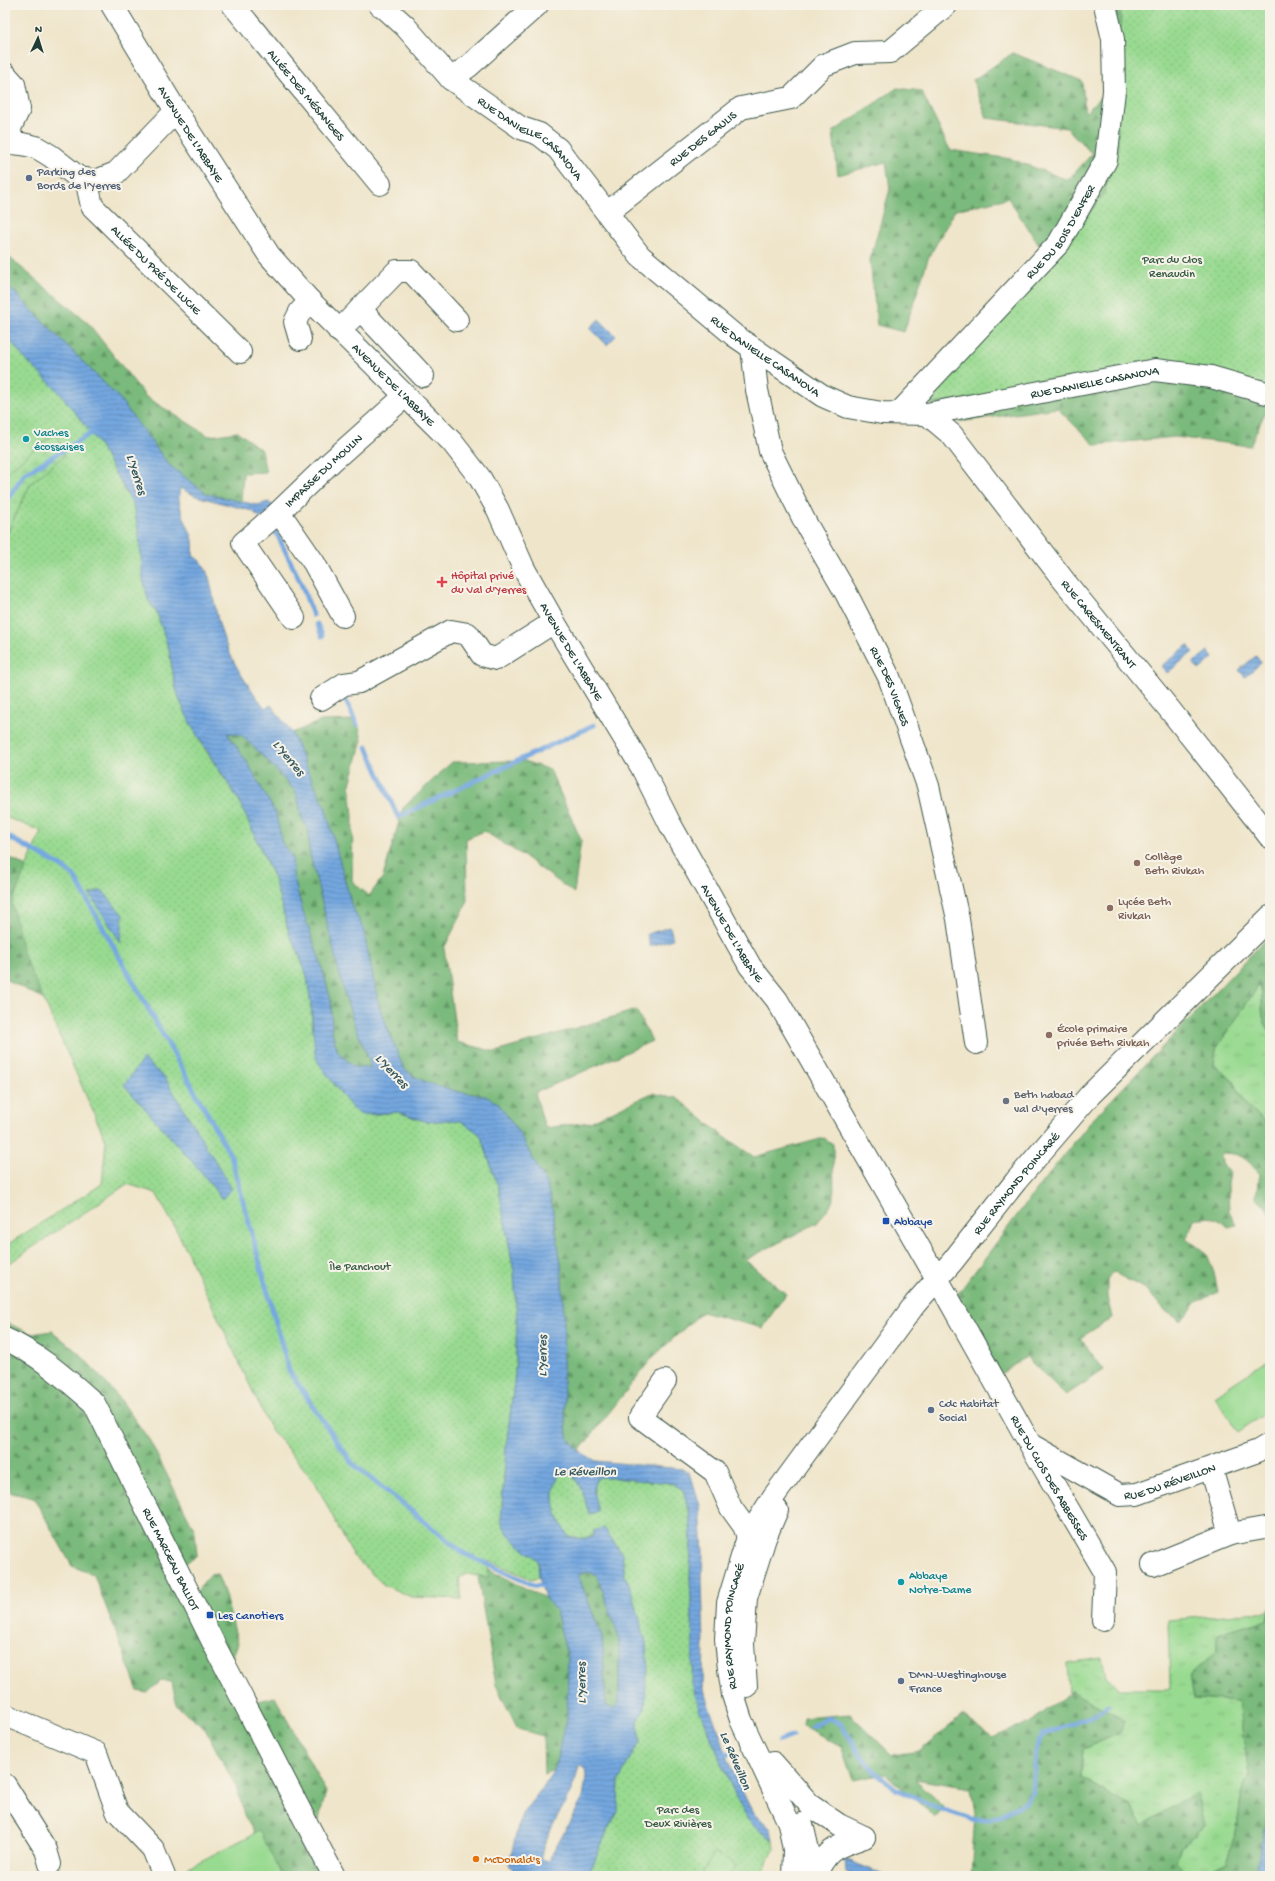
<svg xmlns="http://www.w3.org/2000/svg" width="1275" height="1881" font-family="'Gochi Hand',sans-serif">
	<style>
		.grass { fill: url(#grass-tufts); stroke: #5c8c62 }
		.forest { fill: url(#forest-firs); stroke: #4c7c58 }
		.wetland { fill: url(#wetland-marsh); stroke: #5c8c62 }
		.park { fill: url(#park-dots); stroke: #5c8c62 }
		.pitch { fill: #99da91; stroke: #5c8c62 }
		.water { fill: url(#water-rules); stroke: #4a728a; fill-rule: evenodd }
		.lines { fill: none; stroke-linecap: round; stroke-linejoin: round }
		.stream { stroke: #74a7e0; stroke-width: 5 }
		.minor-casing { stroke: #3e564a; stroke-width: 24 }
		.major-casing { stroke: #3e564a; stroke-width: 24 }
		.minor { stroke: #fff; stroke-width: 22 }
		.major { stroke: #fff; stroke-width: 22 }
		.service-dot { fill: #5c6f8a; stroke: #f7f3e8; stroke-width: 1.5 }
		.culture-dot { fill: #0f9aa8; stroke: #f7f3e8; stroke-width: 1.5 }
		.health-dot { fill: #e0444e; stroke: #f7f3e8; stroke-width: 1.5 }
		.education-dot { fill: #8d6e63; stroke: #f7f3e8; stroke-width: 1.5 }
		.worship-dot { fill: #6b7280; stroke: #f7f3e8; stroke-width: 1.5 }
		.transit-dot { fill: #1a4fb4; stroke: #f7f3e8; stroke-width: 1.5 }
		.food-dot { fill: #e8710a; stroke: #f7f3e8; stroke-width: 1.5 }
		.labels { text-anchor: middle; stroke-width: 4; stroke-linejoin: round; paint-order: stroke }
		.street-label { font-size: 12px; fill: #1f3d34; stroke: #f7f3e8 }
		.service-label { font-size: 12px; fill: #4e5e75; stroke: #f7f3e8; text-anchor: start }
		.park-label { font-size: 12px; fill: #375c47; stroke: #f7f3e8 }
		.culture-label { font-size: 12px; fill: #0d838f; stroke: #f7f3e8; text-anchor: start }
		.health-label { font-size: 12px; fill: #be3a42; stroke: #f7f3e8; text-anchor: start }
		.education-label { font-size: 12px; fill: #785e54; stroke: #f7f3e8; text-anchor: start }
		.worship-label { font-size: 12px; fill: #5b616d; stroke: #f7f3e8; text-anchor: start }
		.transit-label { font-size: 12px; fill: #164399; stroke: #f7f3e8; text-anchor: start }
		.food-label { font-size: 12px; fill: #c56008; stroke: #f7f3e8; text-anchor: start }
		.water-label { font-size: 13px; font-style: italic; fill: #34585f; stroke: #f7f3e8 }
	</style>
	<defs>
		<pattern id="grass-tufts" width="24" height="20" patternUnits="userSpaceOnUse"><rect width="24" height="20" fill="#99da91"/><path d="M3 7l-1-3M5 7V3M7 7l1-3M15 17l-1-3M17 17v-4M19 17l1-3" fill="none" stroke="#83bc7e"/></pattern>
		<pattern id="forest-firs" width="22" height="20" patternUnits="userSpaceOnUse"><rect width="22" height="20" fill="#7aba7b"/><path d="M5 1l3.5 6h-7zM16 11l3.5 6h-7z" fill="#639866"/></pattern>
		<pattern id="wetland-marsh" width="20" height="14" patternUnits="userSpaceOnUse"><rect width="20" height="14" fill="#99da91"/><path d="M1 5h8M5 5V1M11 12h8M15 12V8" fill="none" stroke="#83bc7e"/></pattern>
		<pattern id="park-dots" width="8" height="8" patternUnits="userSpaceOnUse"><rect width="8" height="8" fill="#99da91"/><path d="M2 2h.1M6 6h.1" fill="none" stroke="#83bc7e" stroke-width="1.8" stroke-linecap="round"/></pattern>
		<pattern id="water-rules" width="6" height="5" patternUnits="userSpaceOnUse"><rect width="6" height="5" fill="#74a7e0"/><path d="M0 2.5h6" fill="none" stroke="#5f89b6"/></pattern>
	</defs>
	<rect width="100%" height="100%" fill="#f7f3e8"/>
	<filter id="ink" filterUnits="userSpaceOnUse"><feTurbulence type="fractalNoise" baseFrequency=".025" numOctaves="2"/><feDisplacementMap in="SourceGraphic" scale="8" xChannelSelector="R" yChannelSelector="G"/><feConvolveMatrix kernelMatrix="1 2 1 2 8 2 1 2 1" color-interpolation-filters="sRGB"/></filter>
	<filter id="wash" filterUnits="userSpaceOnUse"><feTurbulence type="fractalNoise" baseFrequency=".012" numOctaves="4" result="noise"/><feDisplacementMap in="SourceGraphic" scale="16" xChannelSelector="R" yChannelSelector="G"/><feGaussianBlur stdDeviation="0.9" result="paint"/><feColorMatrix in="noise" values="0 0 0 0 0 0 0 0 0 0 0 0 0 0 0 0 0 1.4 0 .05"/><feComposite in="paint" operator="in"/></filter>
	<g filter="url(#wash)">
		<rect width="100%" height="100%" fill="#efe5ca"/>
		<g class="grass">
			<path d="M1259,984C1266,1002 1257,1015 1270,1031V1126L1247,1106L1232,1080L1214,1064L1216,1049Z"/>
			<path d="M1269,1611L1267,1620L1217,1634V1651L1190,1676L1194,1699L1238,1702L1249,1775L1243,1786L1236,1833L1226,1862L1199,1876H1190L1176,1862L1181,1846L1204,1827L1142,1825L1130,1806L1081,1778L1083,1749L1120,1733L1072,1691L1069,1693L1067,1663L1102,1658L1106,1676L1120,1689H1170L1168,1620Z"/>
		</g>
		<g class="forest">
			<path d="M1119,5H1270V395L1267,408L1250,446L1175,437L1095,445L1057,408L958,422L931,404L1050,262L1008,198L955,210L928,259L904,332L877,325L870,260L890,189L886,162L838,175L833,132L897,88L921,91L950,150L1011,159L1068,180L1092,154L1067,128L987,118L973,80L1013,53L1082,81L1085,113L1103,95L1104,44Z"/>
			<path d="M5,254L88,323L146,397L209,436L238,432L261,450L266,472L243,473L241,503L206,494L169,465L119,398L5,283Z"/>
			<path d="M357,720L362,740L350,784L353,817L352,881L369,896L383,877L403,808L452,762L524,761L550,770L581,840L574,893L525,857L484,831L466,839L467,903L444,948L457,1042L496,1052L636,1010L652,1041L535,1093L545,1128L590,1122L652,1093L677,1098L722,1135L754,1157L824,1138L833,1144L834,1200L817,1223L745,1260L786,1294L762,1328L702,1312L652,1358L579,1451L567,1436L565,1416L563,1377L564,1315L561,1264L552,1205L546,1183L519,1133L512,1123L484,1096L459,1092L438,1087L413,1076L403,1067L379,1006L363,928L352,907L325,806L311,778L292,733L321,721Z"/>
			<path d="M227,733L241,735L264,757L296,792L303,820L309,832V850L343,988L355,1026L369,1060L370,1068L356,1069L338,1053L332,1032L331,1001L321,964L303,912L293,875L292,857L282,843L276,814L247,762Z"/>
			<path d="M5,855L36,872L87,1040L40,997L5,979Z"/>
			<path d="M1270,935V1031C1256,1013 1267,1002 1259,985L1216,1049L1214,1064L1232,1080L1247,1106L1270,1126V1214L1266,1207L1256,1198L1259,1173C1246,1158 1241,1153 1221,1153L1222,1164L1230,1173L1228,1184L1229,1211L1237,1225L1228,1227C1216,1215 1209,1217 1194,1219L1191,1230L1186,1238L1207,1254L1214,1273L1218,1292L1197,1302L1181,1321L1164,1310L1147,1290L1113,1272L1107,1279V1296L1112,1318L1080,1338L1104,1370L1066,1395L1026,1357L999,1375L957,1295L1043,1181L1093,1119Z"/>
			<path d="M5,1322L32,1334L52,1331L81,1355L120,1399L150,1441L195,1531L197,1555L183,1565L195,1594L209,1575L217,1574L224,1592L238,1643L225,1676L240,1705L275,1697L326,1792L317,1827L300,1844L321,1876H279L244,1815L238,1790L204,1727L177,1706L172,1682L161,1681L147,1693L138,1691L94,1575L72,1566L34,1498L12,1493L5,1488Z"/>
			<path d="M483,1567L545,1598L556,1611L568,1659V1720L554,1770L544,1774L543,1736L518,1729L496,1685L478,1578Z"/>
			<path d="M588,1572L597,1575L619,1637V1703L613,1709L606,1705L602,1637L578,1574Z"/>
			<path d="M1270,1607V1876H1199L1226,1862L1236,1833L1243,1786L1249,1775L1238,1702L1194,1699L1190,1676L1217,1651V1634L1267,1620Z"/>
			<path d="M1072,1691L1125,1721L1120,1733L1083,1749L1081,1778L1130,1806L1142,1825L1197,1792L1204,1827L1181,1846L1176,1862L1190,1876H971L975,1813L971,1788L915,1779L943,1806L936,1818L886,1774L853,1780L841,1746L803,1726L804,1718L850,1714L892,1755L920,1751L963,1715L992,1738L1031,1722Z"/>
		</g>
		<path class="wetland" d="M57,433L100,446L31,483L5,538V474L38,446Z"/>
		<g class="park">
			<path d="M1121,5H1270V389L1184,365L931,404L923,392L1069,243L1104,193L1118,150Z"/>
			<path d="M5,329L67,400L100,446L133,505L138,527L148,600L157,613L169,650L175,685L180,701L202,745L238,799L274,879L290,936L298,951L307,976L311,1004L312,1024L318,1062L348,1103L369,1115L398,1112L427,1122L448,1120L461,1121L477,1132L481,1136L499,1190L514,1272L517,1320L515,1374L506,1448L501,1520C508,1540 523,1547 538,1560L539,1577L531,1579L489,1561L488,1577L466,1574L459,1579L462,1599L411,1597L384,1585L353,1556L315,1482L270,1428L180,1237L156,1193L127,1184L5,1266V1246L102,1184L106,1141L23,953L12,903L41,831L5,817V538L31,483L64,456L57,433L38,446L5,474Z"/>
			<path d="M564,1471C574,1474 579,1484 583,1493H594V1484L599,1477L663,1482L674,1484L683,1491L689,1510L691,1537L690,1579L693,1638V1683L699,1709L739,1804L748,1819L760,1831L773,1840L774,1850L760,1876H588L608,1829L617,1811L619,1781L633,1752L640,1743L638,1721L645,1708L646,1680L648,1672L646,1643L633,1594L625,1576L622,1554L604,1528C592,1537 584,1540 569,1537C556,1520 547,1492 561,1472Z"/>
		</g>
		<g class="pitch">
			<path d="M1270,1359V1410L1238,1432L1214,1396Z"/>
			<path d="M259,1831L282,1876H191L187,1868Z"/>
			<path d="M715,1852L736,1866L729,1876H700Z"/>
		</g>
		<g class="water">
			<path d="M5,283L119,398L169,465L207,494L257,505L269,502L275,508L261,518L252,511L196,496L180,488C175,506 188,523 193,540C194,545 193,551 193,556C209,564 211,586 214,601C222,646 237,672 265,708L271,705L292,733L311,778L325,806L352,907L363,928L379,1006L403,1067L413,1076L428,1083L459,1092L485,1096L498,1103L519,1133L546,1183L552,1205L561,1264L564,1315L563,1377L565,1416L567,1436L570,1441L579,1451L596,1461L682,1469L688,1472L692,1479L700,1506L703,1552L702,1582L704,1643L703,1685L708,1705L719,1731L728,1761L746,1799L752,1811L771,1829L773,1840L760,1831L748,1819L739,1804L699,1709L692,1683L693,1638L690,1579L691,1537L689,1510L683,1491L674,1484L663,1482L599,1477C589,1485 596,1501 598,1512L589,1514C585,1501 578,1469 561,1472C547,1492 556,1520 569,1537C578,1539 585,1540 594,1535L593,1531L604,1528L622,1554L625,1576L633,1594L646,1643L648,1672L646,1680L645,1708L638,1721L640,1743L633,1752L619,1781L618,1811L608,1829L588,1876H538L515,1871L509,1864L518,1826L525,1810L540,1791L554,1770L567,1720L568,1659L556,1611L545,1598L539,1577L538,1560C523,1547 508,1540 501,1520L506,1448L515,1374L517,1320L514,1272L499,1190L481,1136L477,1132L461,1121L448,1120L427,1122L398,1112L362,1115L356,1112L348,1103L318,1062L315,1054L311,1004L307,976L298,951L290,936L274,879L254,833L238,799L192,727L180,701L175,685L169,650L157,613L148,600L143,579L138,527L133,505L100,446L84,424L59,392L24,358L5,334ZM227,733L241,735L264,757L296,792L303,820L309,832V850L343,988L355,1026L369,1059L370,1068H356L338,1052L332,1032L331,1001L321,964L303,912L293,875L292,857L282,843L276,814L247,762ZM588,1572L597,1575L619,1637V1703L613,1709L606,1705L602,1637L578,1575ZM579,1766L585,1768L586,1776L583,1798L549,1860L540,1859C547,1826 573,1799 579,1766Z"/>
			<path d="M599,319L616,336L607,345L590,328Z"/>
			<path d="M1188,645L1193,652L1167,673L1161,666Z"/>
			<path d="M1208,651L1213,658L1199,670L1193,663Z"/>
			<path d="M1256,656L1261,663L1245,677L1239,670Z"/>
			<path d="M102,890L123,915L121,943L90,894Z"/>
			<path d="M670,927L673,939L650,946L647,934Z"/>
			<path d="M143,1059L165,1078L232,1189L222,1199L202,1173L124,1085Z"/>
			<path d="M1270,1802V1866L1264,1876H1252L1259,1862L1263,1834Z"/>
			<path d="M845,1859L887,1876H855L846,1872Z"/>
		</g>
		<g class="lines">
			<g class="stream">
				<path d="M5,503L24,474L96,430"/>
				<path d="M274,528L300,581L313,615"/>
				<path d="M317,624L322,636"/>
				<path d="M343,694L357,725"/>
				<path d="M367,747L398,817L594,725"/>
				<path d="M5,835L61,866L74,876L231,1156L289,1371L352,1463L463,1553L533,1585L548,1586"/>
				<path d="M812,1726L828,1718L840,1723L860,1754L875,1772L896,1789L935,1807L971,1819H989L1005,1814L1022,1804L1033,1792L1036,1753L1038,1741L1043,1734L1093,1716L1108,1706"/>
				<path d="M779,1741L792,1736"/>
				<path d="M722,1755L731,1753"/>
			</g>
		</g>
	</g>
	<g filter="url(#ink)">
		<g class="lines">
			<defs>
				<g id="minor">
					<path id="s1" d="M112,5L176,111L269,255L310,301L452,442L480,478L498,510L524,569L554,622L641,766L670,824L750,966L777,1000L947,1296L1030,1444L1105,1572L1103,1620"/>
					<path id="s2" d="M233,5L380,184"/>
					<path id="s3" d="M380,5L383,6L405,26L451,79L521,128L539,134L558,149L640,256L735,336L823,396L848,407L882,413L927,414L1155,370L1211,377L1270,394"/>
					<path d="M5,74L14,84L19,109L10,128L11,143"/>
					<path d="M451,79L469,66L537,5"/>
					<path d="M5,145L11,143L22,144L36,147L51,156L79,178L96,181L116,173L176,111"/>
					<path id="s4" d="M86,179L92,206L240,352"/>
					<path id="s5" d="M608,212L741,108L791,98L824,65L855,53L890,52L946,5"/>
					<path d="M360,309L423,376"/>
					<path d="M339,331L397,271H411L457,320"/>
					<path d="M300,339L295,322L300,312L310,301"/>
					<path id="s6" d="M752,348L757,390L770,451L805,522L846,593L889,677L928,786L958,919L976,1043"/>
					<path id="s7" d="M900,412L1059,243L1106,160L1114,91L1113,39L1105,5"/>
					<path id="s8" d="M927,414L952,435L1065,582L1170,710L1270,837"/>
					<path d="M279,512L243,543L294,618"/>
					<path id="s9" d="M343,616L314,563L279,512L331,462L404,397"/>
					<path d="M321,699L344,684L359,682L451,631L468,634L482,655L496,659L554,622"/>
					<path id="s10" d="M5,1339C39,1354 66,1379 94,1403L217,1650L334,1876"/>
					<path d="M665,1381L640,1417L715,1472L731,1508L744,1526L748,1537"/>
					<path id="s11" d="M1031,1445L1120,1495L1137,1494L1258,1451L1270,1444"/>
					<path d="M1230,1534L1270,1527"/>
					<path d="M1153,1565L1230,1534L1211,1468"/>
					<path d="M5,1715L96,1753L117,1811L153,1849L164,1876"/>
					<path d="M773,1763L811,1806L839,1825L864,1837"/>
					<path d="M5,1785L46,1850L50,1864"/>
					<path d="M815,1876C828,1847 835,1848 864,1837"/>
				</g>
				<g id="major">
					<path d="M746,1686L743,1644L746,1598L765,1538L777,1510"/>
					<path d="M802,1824L814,1876"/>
					<path id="s12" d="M793,1876L794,1850L789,1823L741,1720L733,1695L729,1669L726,1639L728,1603L748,1537L774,1496L915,1304L952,1262L1016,1181L1090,1095L1270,917"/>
				</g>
			</defs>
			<use href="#minor" class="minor-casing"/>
			<use href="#major" class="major-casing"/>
			<use href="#minor" class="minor"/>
			<use href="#major" class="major"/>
		</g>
	</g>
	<g class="service-dot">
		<circle cx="29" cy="178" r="4"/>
		<circle cx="931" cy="1410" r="4"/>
		<circle cx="901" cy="1681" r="4"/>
	</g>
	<g class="culture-dot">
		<circle cx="26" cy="439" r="4"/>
		<circle cx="901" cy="1582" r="4"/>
	</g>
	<path class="health-dot" d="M440 576h4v4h4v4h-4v4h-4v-4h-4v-4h4z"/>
	<g class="education-dot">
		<circle cx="1137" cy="863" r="4"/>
		<circle cx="1110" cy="908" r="4"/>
		<circle cx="1049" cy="1035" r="4"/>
	</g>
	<circle class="worship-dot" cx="1006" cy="1101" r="4"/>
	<g class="transit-dot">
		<rect x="882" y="1217" width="8" height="8" rx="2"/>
		<rect x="206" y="1611" width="8" height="8" rx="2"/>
	</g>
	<circle class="food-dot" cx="476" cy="1859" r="4"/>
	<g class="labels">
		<g class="street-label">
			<text dy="4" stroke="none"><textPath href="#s2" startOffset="116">ALLÉE DES MÉSANGES</textPath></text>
			<text dy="4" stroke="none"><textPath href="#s1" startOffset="151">AVENUE DE L'ABBAYE</textPath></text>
			<text dy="4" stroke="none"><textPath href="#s5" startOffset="120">RUE DES GAULIS</textPath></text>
			<text dy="4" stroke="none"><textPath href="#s3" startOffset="203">RUE DANIELLE CASANOVA</textPath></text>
			<text dy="4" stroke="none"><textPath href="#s7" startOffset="242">RUE DU BOIS D'ENFER</textPath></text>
			<text dy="4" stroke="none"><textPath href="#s4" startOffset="118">ALLÉE DU PRÉ DE LUCIE</textPath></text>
			<text dy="4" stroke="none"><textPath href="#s3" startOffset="527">RUE DANIELLE CASANOVA</textPath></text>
			<text dy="4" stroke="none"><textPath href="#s3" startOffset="875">RUE DANIELLE CASANOVA</textPath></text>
			<text dy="4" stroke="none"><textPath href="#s1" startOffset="475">AVENUE DE L'ABBAYE</textPath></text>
			<text dy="4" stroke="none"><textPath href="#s9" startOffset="183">IMPASSE DU MOULIN</textPath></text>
			<text dy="4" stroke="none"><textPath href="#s8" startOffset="272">RUE CARESMENTRANT</textPath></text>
			<text dy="4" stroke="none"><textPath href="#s1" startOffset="799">AVENUE DE L'ABBAYE</textPath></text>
			<text dy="4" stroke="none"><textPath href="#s6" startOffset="369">RUE DES VIGNES</textPath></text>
			<text dy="4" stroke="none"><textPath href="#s1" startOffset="1123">AVENUE DE L'ABBAYE</textPath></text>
			<text dy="4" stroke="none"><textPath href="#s12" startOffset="799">RUE RAYMOND POINCARÉ</textPath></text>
			<text dy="4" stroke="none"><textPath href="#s1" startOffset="1754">RUE DU CLOS DES ABBESSES</textPath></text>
			<text dy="4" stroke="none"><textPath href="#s11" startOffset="154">RUE DU RÉVEILLON</textPath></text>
			<text dy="4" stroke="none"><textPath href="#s10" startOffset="284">RUE MARCEAU BALLIOT</textPath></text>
			<text dy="4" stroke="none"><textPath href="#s12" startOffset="263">RUE RAYMOND POINCARÉ</textPath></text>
		</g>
		<g class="service-label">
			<text x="37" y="175">Parking des<tspan x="37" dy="14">Bords de l'Yerres</tspan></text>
			<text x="939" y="1407">Cdc Habitat<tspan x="939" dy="14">Social</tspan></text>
			<text x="909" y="1678">DMN-Westinghouse<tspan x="909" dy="14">France</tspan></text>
		</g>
		<g class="park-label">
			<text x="1172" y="263">Parc du Clos<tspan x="1172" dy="14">Renaudin</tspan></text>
			<text x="360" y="1270">Île Panchout</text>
			<text x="678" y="1813">Parc des<tspan x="678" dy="14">Deux Rivières</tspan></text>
		</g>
		<g class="culture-label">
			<text x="34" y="436">Vaches<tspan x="34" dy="14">écossaises</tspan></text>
			<text x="909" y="1579">Abbaye<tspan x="909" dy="14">Notre-Dame</tspan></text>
		</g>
		<g class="health-label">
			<text x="451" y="579">Hôpital privé<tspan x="451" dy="14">du Val d'Yerres</tspan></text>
		</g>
		<g class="education-label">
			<text x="1145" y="860">Collège<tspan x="1145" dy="14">Beth Rivkah</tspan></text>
			<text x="1118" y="905">Lycée Beth<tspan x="1118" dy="14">Rivkah</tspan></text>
			<text x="1057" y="1032">École primaire<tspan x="1057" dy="14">privée Beth Rivkah</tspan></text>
		</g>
		<g class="worship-label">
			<text x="1014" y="1098">Beth habad<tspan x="1014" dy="14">val d'yerres</tspan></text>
		</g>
		<g class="transit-label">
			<text x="894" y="1225">Abbaye</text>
			<text x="218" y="1619">Les Canotiers</text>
		</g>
		<g class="food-label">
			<text x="484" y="1863">McDonald's</text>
		</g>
		<g class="water-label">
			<text transform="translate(138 474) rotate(72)" y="5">L'Yerres</text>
			<text transform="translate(290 757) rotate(50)" y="5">L'Yerres</text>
			<text transform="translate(393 1070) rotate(46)" y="5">L'Yerres</text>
			<text transform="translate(541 1356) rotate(-90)" y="5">L'Yerres</text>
			<text x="585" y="1475">Le Réveillon</text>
			<text transform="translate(580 1683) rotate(-91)" y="5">L'Yerres</text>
			<text transform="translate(737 1760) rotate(67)" y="5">Le Réveillon</text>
		</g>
	</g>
	<rect width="1275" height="1881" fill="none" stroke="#f7f3e8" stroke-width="20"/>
	<g transform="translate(38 38) rotate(4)" stroke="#f7f3e8" stroke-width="3" paint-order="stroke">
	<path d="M0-3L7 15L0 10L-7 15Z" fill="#1f3d34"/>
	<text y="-6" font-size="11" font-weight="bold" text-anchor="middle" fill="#1f3d34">N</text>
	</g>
</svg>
